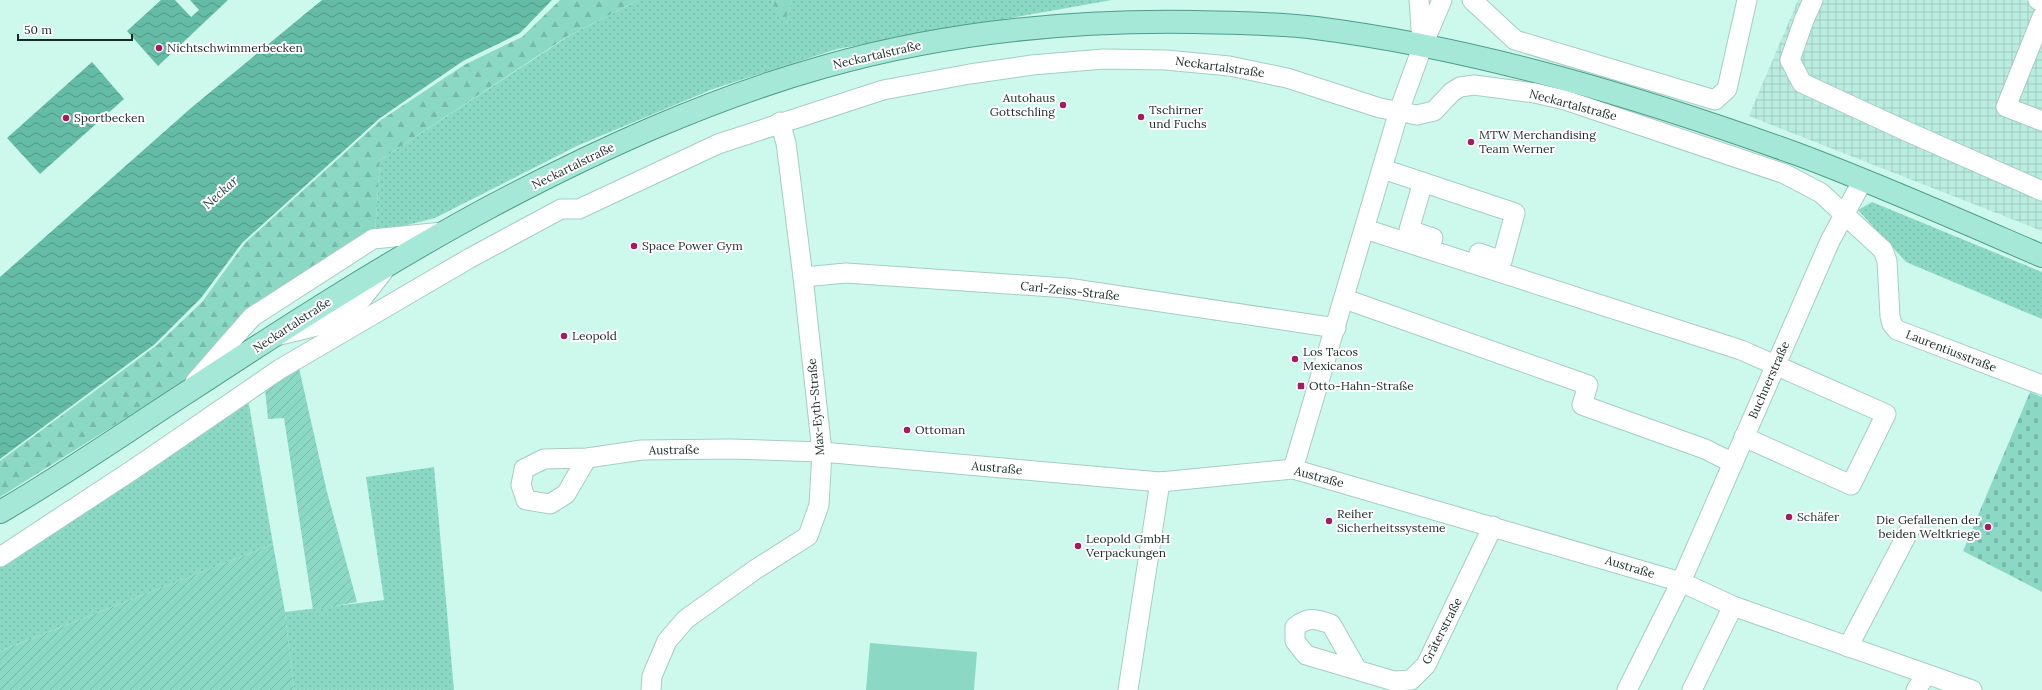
<svg xmlns="http://www.w3.org/2000/svg" width="2042" height="690" font-family="Lora,serif">
	<style>
		.industrial { fill: url(#industrial-grid) }
		.grass { fill: url(#grass-dots) }
		.forest { fill: url(#forest-firs) }
		.cemetery { fill: url(#cemetery-stones) }
		.park { fill: #8bd9c5 }
		.garden { fill: url(#garden-furrows) }
		.water { fill: url(#water-waves) }
		.lines { fill: none; stroke-linecap: round; stroke-linejoin: round }
		.minor-casing { stroke: #a5cec2; stroke-width: 21 }
		.major-casing { stroke: #4e9c89; stroke-width: 24 }
		.minor { stroke: #fff; stroke-width: 19 }
		.major { stroke: #a6e8d8; stroke-width: 22 }
		.poi-dot { fill: #a51b62; stroke: #fff; stroke-width: 1.5 }
		.labels { text-anchor: middle; stroke-width: 4; stroke-linejoin: round; paint-order: stroke }
		.poi-label { font-size: 12px; fill: #1a2a26; stroke: #fff; text-anchor: start }
		.street-label { font-size: 12px; fill: #1a2a26; stroke: #fff }
		.water-label { font-size: 13px; font-style: italic; fill: #22493f; stroke: #fff }
	</style>
	<defs>
		<pattern id="industrial-grid" width="8" height="8" patternUnits="userSpaceOnUse"><rect width="8" height="8" fill="#baeddf"/><path d="M0 4h8M4 0v8" fill="none" stroke="#9fcbbf"/></pattern>
		<pattern id="grass-dots" width="8" height="8" patternUnits="userSpaceOnUse"><rect width="8" height="8" fill="#8bd9c5"/><path d="M2 2h.1M6 6h.1" fill="none" stroke="#77baa9" stroke-width="1.8" stroke-linecap="round"/></pattern>
		<pattern id="forest-firs" width="22" height="20" patternUnits="userSpaceOnUse"><rect width="22" height="20" fill="#8bd9c5"/><path d="M5 1l3.5 6h-7zM16 11l3.5 6h-7z" fill="#77baa9"/></pattern>
		<pattern id="cemetery-stones" width="16" height="16" patternUnits="userSpaceOnUse"><rect width="16" height="16" fill="#8bd9c5"/><path d="M2 7V4a2 2 0 0 1 4 0v3zM10 15v-3a2 2 0 0 1 4 0v3z" fill="#77baa9"/></pattern>
		<pattern id="garden-furrows" width="10" height="10" patternUnits="userSpaceOnUse"><rect width="10" height="10" fill="#8bd9c5"/><path d="M-1 1l2-2M0 10L10 0M9 11l2-2" fill="none" stroke="#77baa9"/></pattern>
		<pattern id="water-waves" width="16" height="10" patternUnits="userSpaceOnUse"><rect width="16" height="10" fill="#65bca6"/><path d="M0 5q4-4 8 0t8 0" fill="none" stroke="#529987"/></pattern>
	</defs>
	<rect width="100%" height="100%" fill="#cdf8ec"/>
	<path class="industrial" d="M1798,0H2025L2042,7V231L1749,116Z"/>
	<g class="grass">
		<path d="M639,0H771L785,21L792,0H1112L837,49L713,89L579,145L435,218L375,233L380,160L572,34Z"/>
		<path d="M1872,202L2042,272V319L1906,262L1858,210Z"/>
		<path d="M248,399L273,544L0,651V562Z"/>
		<path d="M434,467L454,690H294L285,612L384,600L366,477Z"/>
	</g>
	<g class="forest">
		<path d="M560,0H639L568,36L380,160L375,233L249,308L193,376L0,497V461L157,345L202,302L245,243L381,120L464,65L522,37Z"/>
		<path d="M771,0H792L785,22Z"/>
	</g>
	<path class="cemetery" d="M2030,392L2042,397V592L1963,551Z"/>
	<path class="park" d="M870,643L977,652L974,690H866Z"/>
	<g class="garden">
		<path d="M299,368L327,492L357,602L313,610L284,418L268,419L265,389Z"/>
		<path d="M273,544L285,612L294,690H0V651Z"/>
	</g>
	<g class="water">
		<path d="M161,0H175L191,17L199,10L190,0H228L158,66L127,31Z"/>
		<path d="M322,0H552L520,33L463,61L380,118L242,243L201,298L155,344L0,459V277L191,108Z"/>
		<path d="M92,62L124,99L40,174L7,138Z"/>
	</g>
	<g class="lines">
		<defs>
			<g id="minor">
				<path d="M1419,0L1422,42"/>
				<path d="M1472,0L1515,40L1715,100L1727,89L1747,0"/>
				<path d="M1813,0L1804,20L1790,60L1802,83L1906,131L2042,191"/>
				<path d="M2038,0L2042,2"/>
				<path d="M2042,17L2006,107L2042,121"/>
				<path d="M1383,169L1515,213L1502,261L1479,253"/>
				<path d="M1423,182L1409,230L1433,238"/>
				<path d="M1365,229L1741,350L1886,414L1851,485L1744,437"/>
				<path d="M803,277L846,273L1067,288L1336,328"/>
				<path d="M1345,299L1588,385L1582,405L1705,449L1733,463"/>
				<path d="M280,335L321,325L361,300L386,268"/>
				<path d="M195,382L252,317L373,239L443,232"/>
				<path d="M587,458L566,494L550,504L526,500L521,485L524,469L544,459L587,458L642,450L730,449L822,452L1160,482L1293,469L1681,582L1733,606L1972,690"/>
				<path d="M1293,469L1399,111L1423,45L1442,0"/>
				<path d="M0,557L131,471L280,369L470,258L561,209H579L718,144L883,90L970,74L1032,65L1104,59L1166,60L1229,66L1287,78L1380,108L1417,115L1434,111L1452,92L1460,87L1474,85L1535,93L1565,100L1785,174L1821,193L1883,250L1887,261L1890,316L1892,324L1897,330L2042,385"/>
				<path d="M1848,647L1911,527"/>
				<path d="M1356,668L1331,624C1315,619 1309,616 1295,627V641L1306,655L1394,681L1411,680L1426,665L1493,526"/>
				<path d="M651,690L652,676L667,641L686,619L756,569L808,536L819,505L822,452L803,277L786,143L780,122"/>
				<path d="M1128,690L1160,482"/>
				<path d="M1627,690L1681,582L1830,241L1863,180"/>
				<path d="M1692,690L1733,606"/>
				<path d="M1916,690L1926,675"/>
			</g>
			<path id="major" d="M0,512C64,475 124,433 186,393C285,328 384,264 488,208C595,151 706,100 823,67C945,32 1069,20 1195,22C1235,23 1277,23 1316,28C1481,49 1641,98 1797,154C1880,185 1961,221 2042,256"/>
		</defs>
		<use href="#minor" class="minor-casing"/>
		<use href="#major" class="major-casing"/>
		<use href="#minor" class="minor"/>
		<use href="#major" class="major"/>
	</g>
	<g class="poi-dot">
		<circle cx="159" cy="48" r="4"/>
		<circle cx="1063" cy="105" r="4"/>
		<circle cx="1141" cy="117" r="4"/>
		<circle cx="66" cy="118" r="4"/>
		<circle cx="1471" cy="142" r="4"/>
		<circle cx="634" cy="246" r="4"/>
		<circle cx="564" cy="336" r="4"/>
		<circle cx="1295" cy="359" r="4"/>
		<rect x="1297" y="382" width="8" height="8" rx="2"/>
		<circle cx="907" cy="430" r="4"/>
		<circle cx="1789" cy="517" r="4"/>
		<circle cx="1329" cy="521" r="4"/>
		<circle cx="1988" cy="527" r="4"/>
		<circle cx="1078" cy="546" r="4"/>
	</g>
	<g class="labels">
		<g class="poi-label">
			<text x="167" y="52">Nichtschwimmerbecken</text>
			<text x="1055" y="102" text-anchor="end">Autohaus<tspan x="1055" dy="14">Gottschling</tspan></text>
			<text x="1149" y="114">Tschirner<tspan x="1149" dy="14">und Fuchs</tspan></text>
			<text x="74" y="122">Sportbecken</text>
			<text x="1479" y="139">MTW Merchandising<tspan x="1479" dy="14">Team Werner</tspan></text>
			<text x="642" y="250">Space Power Gym</text>
			<text x="572" y="340">Leopold</text>
			<text x="1303" y="356">Los Tacos<tspan x="1303" dy="14">Mexicanos</tspan></text>
			<text x="1309" y="390">Otto-Hahn-Straße</text>
			<text x="915" y="434">Ottoman</text>
			<text x="1337" y="518">Reiher<tspan x="1337" dy="14">Sicherheitssysteme</tspan></text>
			<text x="1797" y="521">Schäfer</text>
			<text x="1980" y="524" text-anchor="end">Die Gefallenen der<tspan x="1980" dy="14">beiden Weltkriege</tspan></text>
			<text x="1086" y="543">Leopold GmbH<tspan x="1086" dy="14">Verpackungen</tspan></text>
		</g>
		<g class="street-label">
			<text transform="translate(877 55) rotate(-13)" y="4">Neckartalstraße</text>
			<text transform="translate(1220 67) rotate(8)" y="4">Neckartalstraße</text>
			<text transform="translate(1573 105) rotate(15)" y="4">Neckartalstraße</text>
			<text transform="translate(573 166) rotate(-26)" y="4">Neckartalstraße</text>
			<text transform="translate(1070 291) rotate(6)" y="4">Carl-Zeiss-Straße</text>
			<text transform="translate(292 325) rotate(-33)" y="4">Neckartalstraße</text>
			<text transform="translate(1951 351) rotate(21)" y="4">Laurentiusstraße</text>
			<text transform="translate(1769 380) rotate(-66)" y="4">Buchnerstraße</text>
			<text transform="translate(816 407) rotate(-95)" y="4">Max-Eyth-Straße</text>
			<text transform="translate(674 450) rotate(-1)" y="4">Austraße</text>
			<text transform="translate(997 468) rotate(5)" y="4">Austraße</text>
			<text transform="translate(1319 477) rotate(15)" y="4">Austraße</text>
			<text transform="translate(1630 567) rotate(17)" y="4">Austraße</text>
			<text transform="translate(1442 631) rotate(-63)" y="4">Gräterstraße</text>
		</g>
		<g class="water-label">
			<text transform="translate(220 192) rotate(-42)" y="5">Neckar</text>
		</g>
	</g>
	<path d="M18 34v6h114v-6" fill="none" stroke="#1a2a26" stroke-width="2"/>
	<text x="24" y="34" font-size="12" fill="#1a2a26" stroke="#ffffff" stroke-width="3" paint-order="stroke">50 m</text>
</svg>
